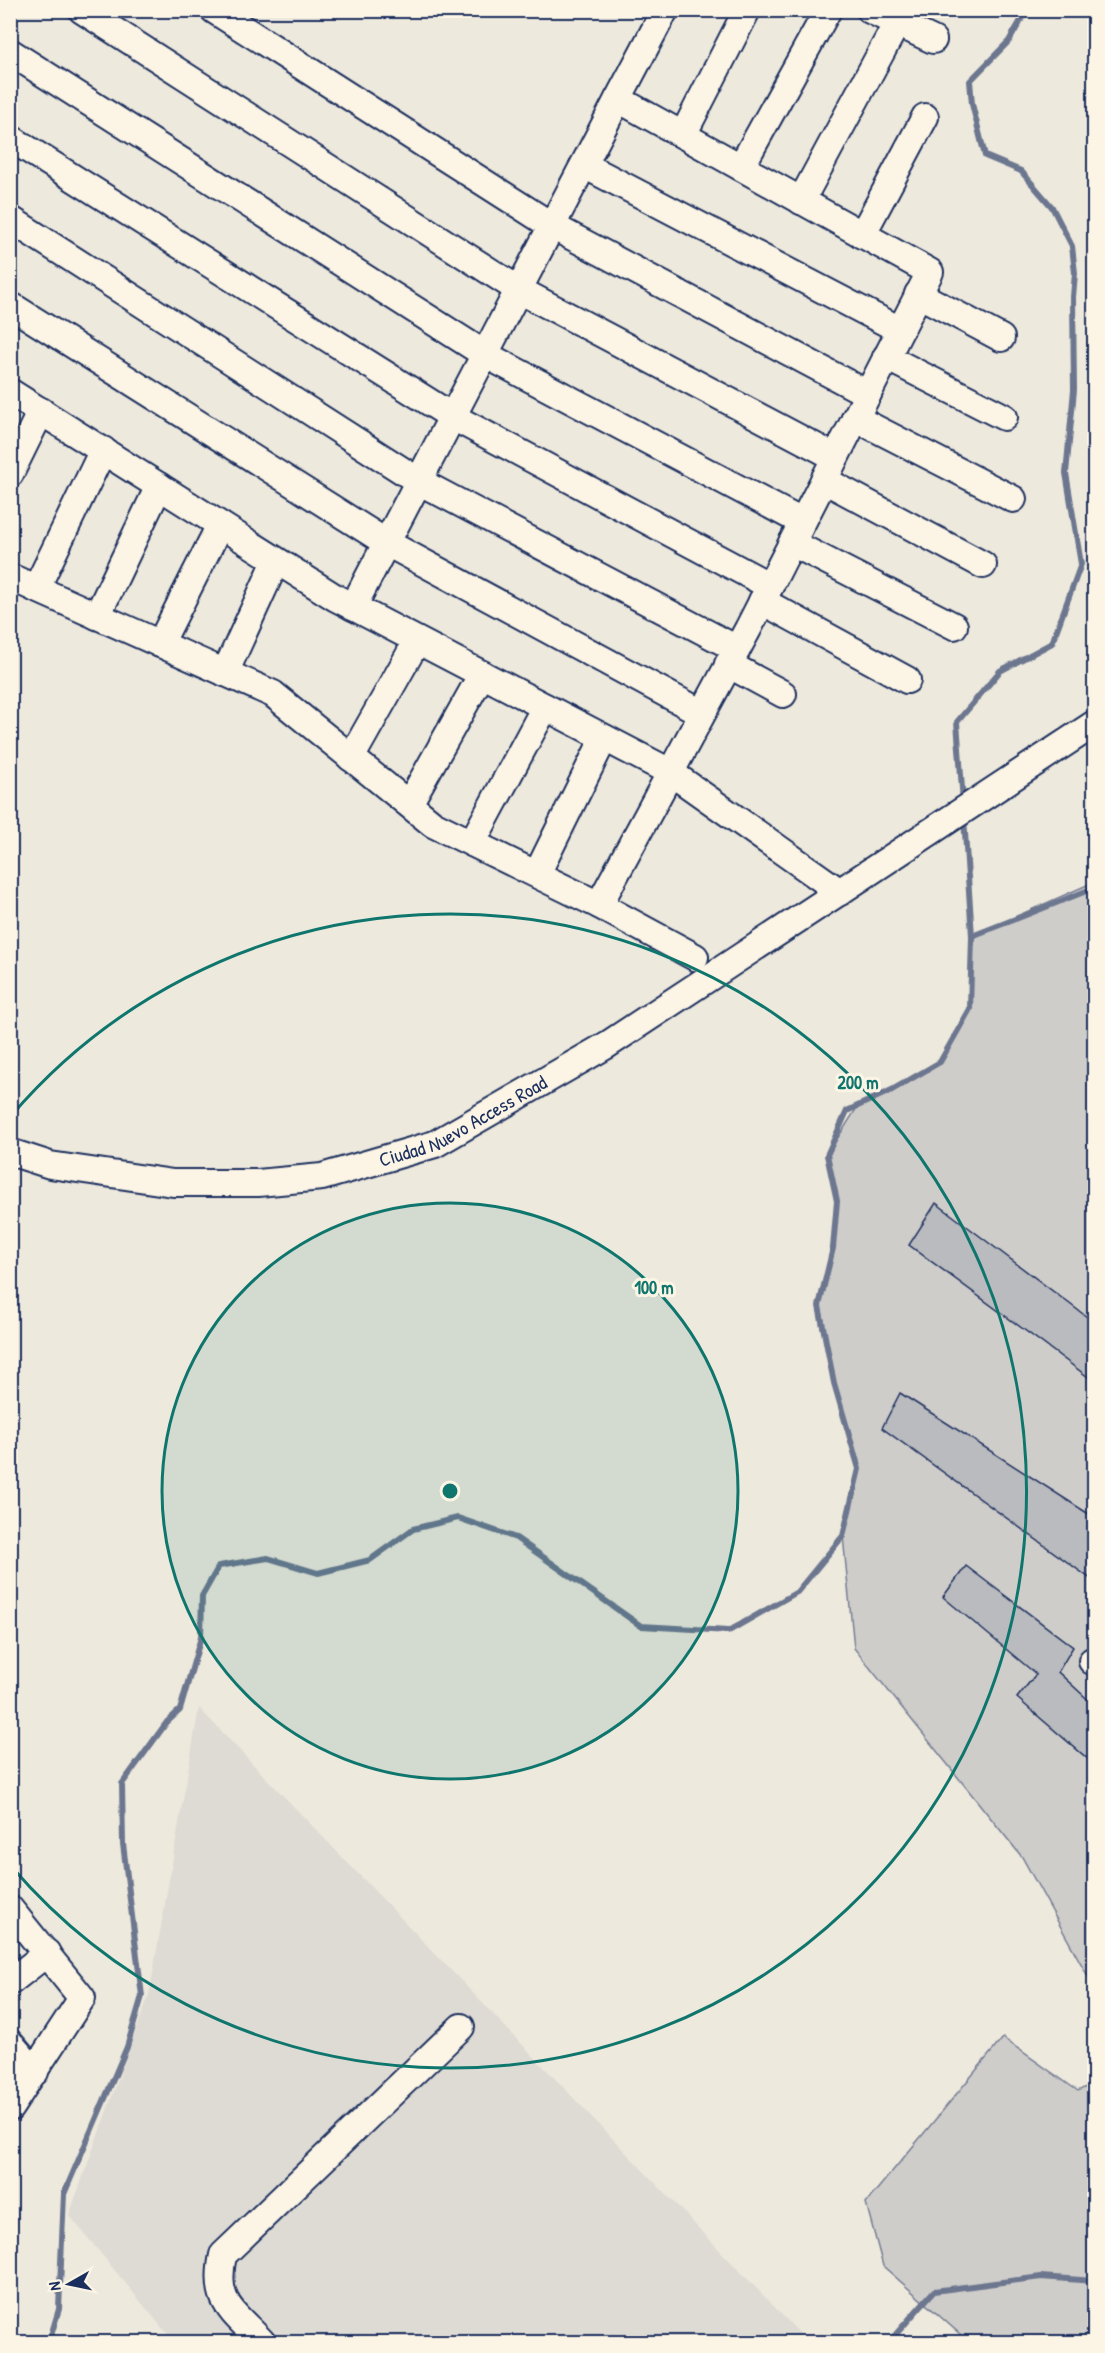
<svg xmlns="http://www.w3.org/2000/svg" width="1105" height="2353" font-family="'Patrick Hand',sans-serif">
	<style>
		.built { fill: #dedbd4 }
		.green { fill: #cfcdca; stroke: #757e94; stroke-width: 1.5 }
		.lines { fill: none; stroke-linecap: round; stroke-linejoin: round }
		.stream { stroke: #6c778f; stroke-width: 6 }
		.building { fill: #babbbe; stroke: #1b2f5e; stroke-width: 1.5 }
		.minor-casing { stroke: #1b2f5e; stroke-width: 30 }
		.minor { stroke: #fcf5e5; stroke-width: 26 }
		.ring { fill: none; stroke: #0f766e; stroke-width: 3 }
		.labels { text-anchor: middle; stroke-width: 6; stroke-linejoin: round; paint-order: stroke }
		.street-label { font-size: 20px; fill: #1b2f5e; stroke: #fcf5e5 }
		.centre { fill: #0f766e; stroke: #fcf5e5; stroke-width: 3 }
		.ring-label { font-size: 18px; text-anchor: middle; font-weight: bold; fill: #0f766e; stroke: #fcf5e5; stroke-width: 6; stroke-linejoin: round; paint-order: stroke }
	</style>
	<rect width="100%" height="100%" fill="#eee9dd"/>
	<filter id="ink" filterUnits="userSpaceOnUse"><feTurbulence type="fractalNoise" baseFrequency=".0167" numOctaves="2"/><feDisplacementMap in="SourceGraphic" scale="12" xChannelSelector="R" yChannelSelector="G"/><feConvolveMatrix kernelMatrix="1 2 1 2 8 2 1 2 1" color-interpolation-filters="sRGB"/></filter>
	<g filter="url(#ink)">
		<path class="built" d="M199,1708L808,2342H174L69,2215L149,1995Z"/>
		<g class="green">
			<path d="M1094,882V1987L1022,1857L854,1648L843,1536L859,1469L835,1385L820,1301L834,1245L837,1202L827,1155L858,1106L940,1062L970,1009L972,936Z"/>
			<path d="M1003,2038L1078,2091L1094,2083V2342H969L883,2266L866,2203Z"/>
		</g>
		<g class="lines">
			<g class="stream">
				<path d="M963,802L957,722L1000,671L1052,643L1081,564L1066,473L1074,390L1073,297L1075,273L1072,246L1052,207L1021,171L985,156L972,104L970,81L1009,41L1027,10"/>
				<path d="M972,936L1094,888"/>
				<path d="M49,2342L59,2309L64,2194L127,2047L142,1996L123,1844L122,1784L167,1722L180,1710L201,1637L202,1596L219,1566L268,1558L318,1573L370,1560L413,1529L458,1518L516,1538L641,1626L729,1631L797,1592L843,1536L859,1469L834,1383L819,1306L833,1248L837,1201L827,1155L847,1111L892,1090L940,1062L970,1009L972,936L964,818"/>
				<path d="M889,2342L934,2291L1041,2277L1094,2281"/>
			</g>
		</g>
		<g class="building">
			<path d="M936,1203L1095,1323V1382L909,1245Z"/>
			<path d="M900,1393L1095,1518V1582L882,1428Z"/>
			<path d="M966,1566L1073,1647L1058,1672L1095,1706V1765L1017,1698L1036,1674L943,1597Z"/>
		</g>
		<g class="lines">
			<defs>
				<g id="minor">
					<path d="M82,10L519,290L835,457"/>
					<path d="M214,10L552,226L868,394"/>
					<path d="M897,23L933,40"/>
					<path d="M10,52L486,355L802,522"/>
					<path d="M618,99L665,10"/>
					<path d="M683,135L747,10"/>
					<path d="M10,138L453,417L770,586"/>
					<path d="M584,165L900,330"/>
					<path d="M741,167L828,10"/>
					<path d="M801,201L897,23L870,10"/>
					<path d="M10,219L420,482L737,649"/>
					<path d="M862,235L925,117"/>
					<path d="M918,294L1001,338"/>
					<path d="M10,305L387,543L702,713"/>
					<path d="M886,357L1004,417"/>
					<path d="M10,392L336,598L670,772L840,892"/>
					<path d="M855,418L1013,499"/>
					<path d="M10,474L41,411"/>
					<path d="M824,480L983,565"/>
					<path d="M792,543L954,626"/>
					<path d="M10,577L273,694L433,824L599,905L748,629L930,272L618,99L353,607"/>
					<path d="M36,589L103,450"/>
					<path d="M762,601L907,680"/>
					<path d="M97,616L159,486"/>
					<path d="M160,644L220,525"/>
					<path d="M728,664L783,694"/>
					<path d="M225,673L276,561"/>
					<path d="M351,758L417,641"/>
					<path d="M409,804L482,674"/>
					<path d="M472,843L545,707"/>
					<path d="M537,874L604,738"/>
					<path d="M599,905L695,957"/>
					<path id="s1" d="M10,1152L50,1165L173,1183H258L322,1177L435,1144L607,1045L1094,724"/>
					<path d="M1092,1661H1094"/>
					<path d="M10,1909L82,1998L10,2108"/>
					<path d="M10,1982L47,1953"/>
					<path d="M10,2043L35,2072"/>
					<path d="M262,2342C232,2310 213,2303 223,2255L461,2027"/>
				</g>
			</defs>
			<use href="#minor" class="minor-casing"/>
			<use href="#minor" class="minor"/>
		</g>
	</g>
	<circle cx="450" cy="1491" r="288" fill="#0f766e" fill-opacity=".12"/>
	<g class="ring">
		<circle cx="450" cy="1491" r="288"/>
		<path d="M11 1116A577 577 0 1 1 11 1866"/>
	</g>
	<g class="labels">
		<g class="street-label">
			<text dy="7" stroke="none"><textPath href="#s1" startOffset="468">Ciudad Nuevo Access Road</textPath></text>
		</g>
	</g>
	<circle cx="450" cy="1491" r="9" class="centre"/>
	<g class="ring-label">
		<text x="858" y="1089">200 m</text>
		<text x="654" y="1294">100 m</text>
	</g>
	<rect width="1105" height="2353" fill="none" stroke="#fcf5e5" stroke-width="36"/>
	<rect x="18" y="18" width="1069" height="2317" fill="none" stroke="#1b2f5e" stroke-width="2" filter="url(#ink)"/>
	<g transform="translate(69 2284) rotate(261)" stroke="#fcf5e5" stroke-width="4.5" paint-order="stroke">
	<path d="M0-4.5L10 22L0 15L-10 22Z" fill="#1b2f5e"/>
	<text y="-9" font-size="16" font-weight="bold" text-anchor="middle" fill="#1b2f5e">N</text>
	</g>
</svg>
